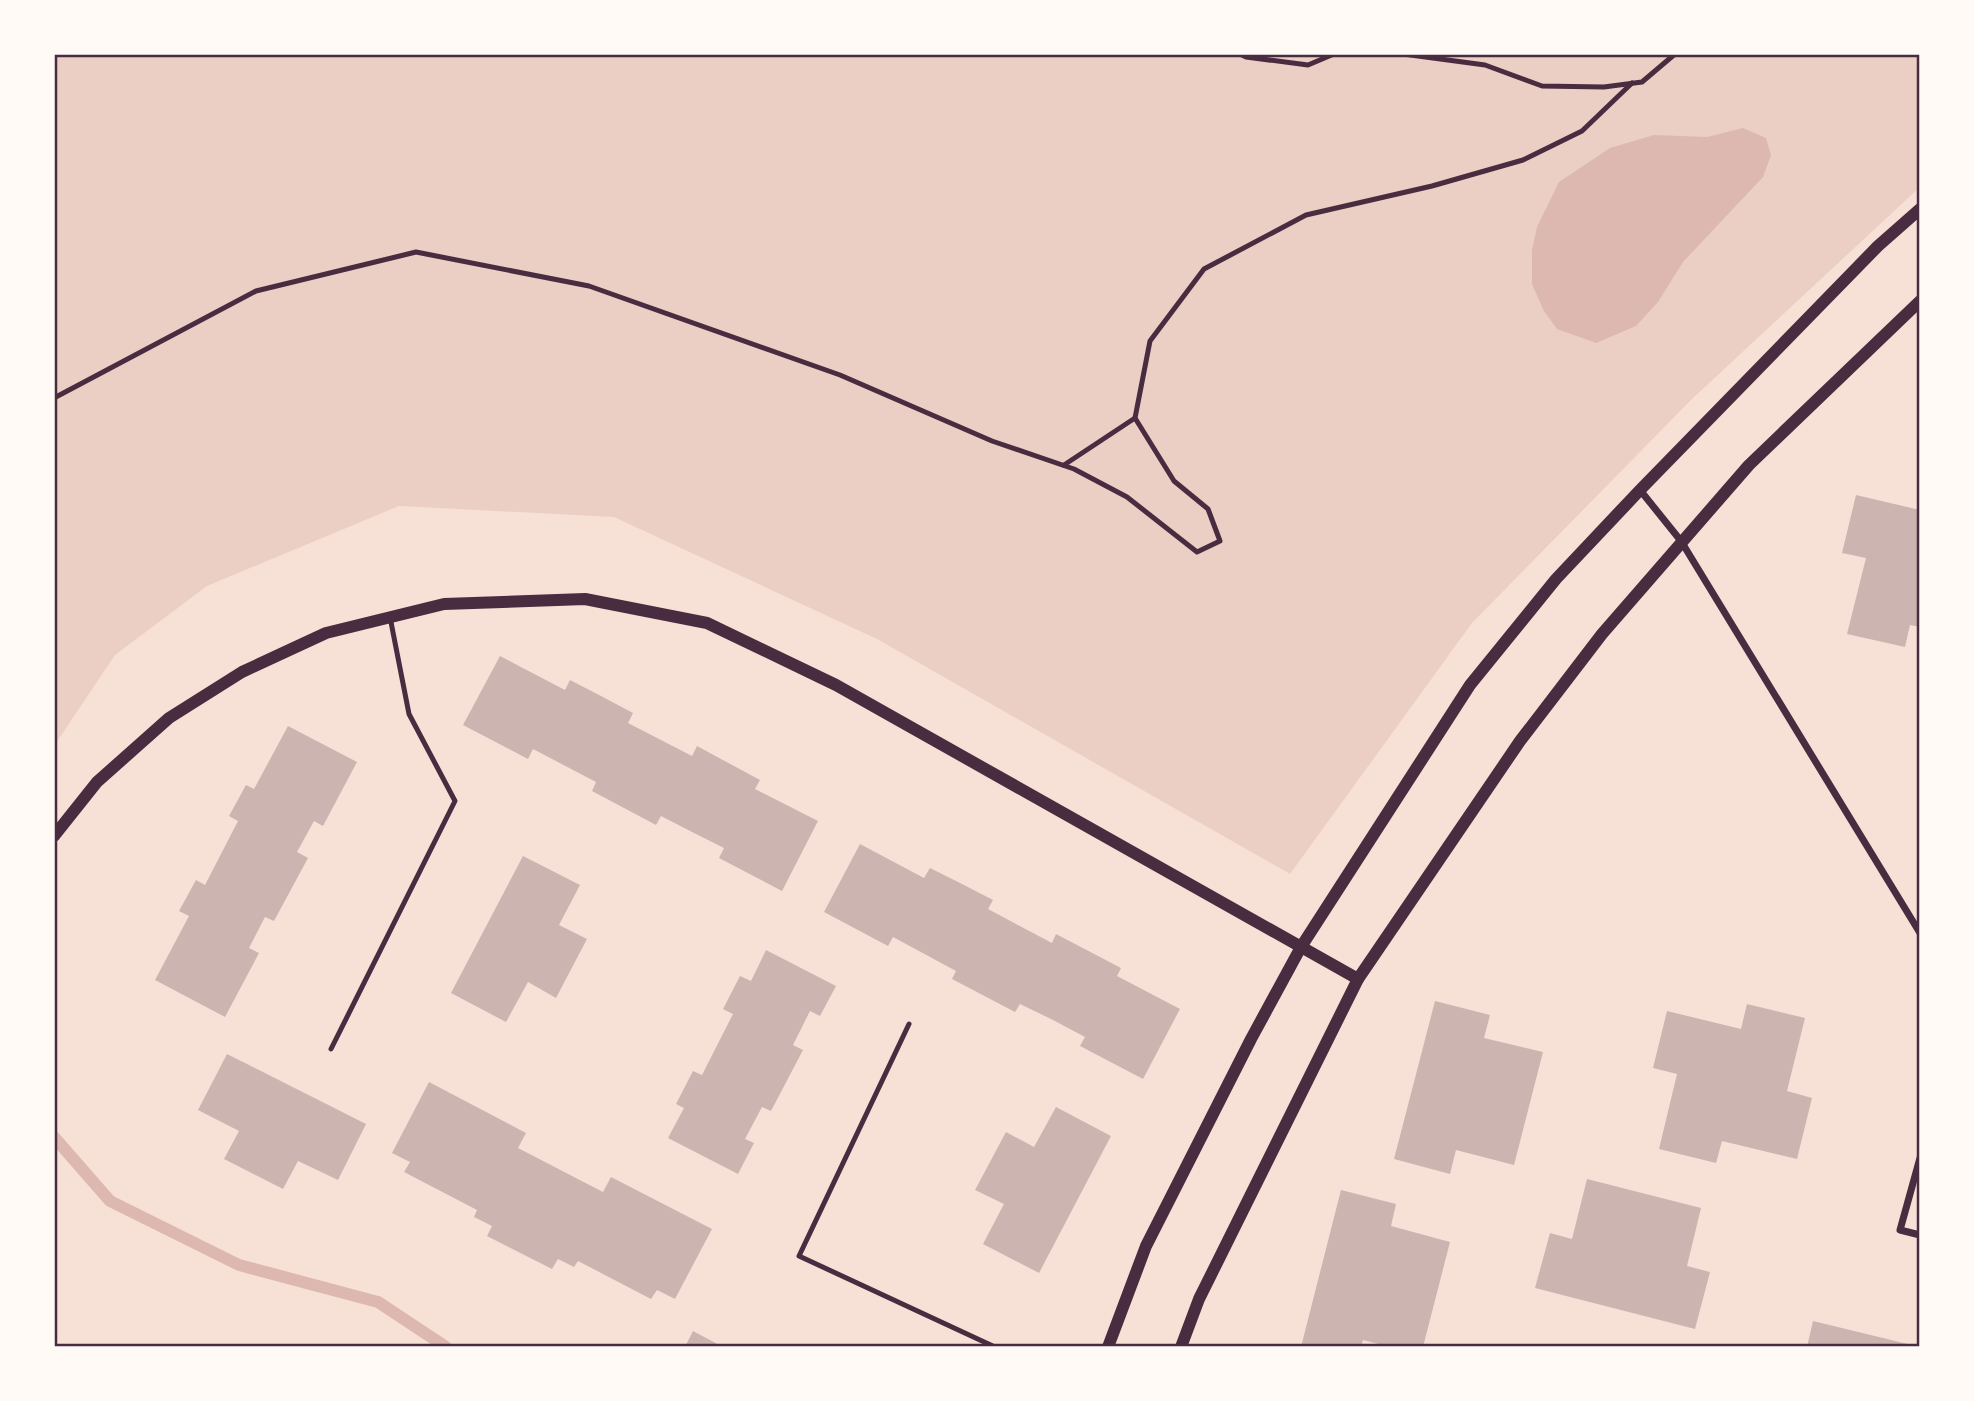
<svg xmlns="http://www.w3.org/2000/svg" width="1974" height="1401" font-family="Roboto,sans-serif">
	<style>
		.green { fill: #ebcfc5 }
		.water { fill: #dcb8b0 }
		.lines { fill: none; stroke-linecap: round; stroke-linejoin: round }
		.stream { stroke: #dcb8b0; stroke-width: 12 }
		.building { fill: #ccb4b1 }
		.service { stroke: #4a2c40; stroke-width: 5 }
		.minor { stroke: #4a2c40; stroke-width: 7 }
		.tertiary { stroke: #4a2c40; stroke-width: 12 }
		.neatline { fill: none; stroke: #4a2c40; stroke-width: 2.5 }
	</style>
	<rect width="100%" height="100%" fill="#f7e1d7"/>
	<path class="green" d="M54,54H1920V187L1692,399L1472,623L1290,874L877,639L614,517L399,506L207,586L115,655L54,746Z"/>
	<path class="water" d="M1743,128L1766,138L1771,155L1763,177L1683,262L1658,302L1636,326L1596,343L1557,329L1544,311L1532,284V250L1537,227L1559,182L1610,148L1654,135L1707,137Z"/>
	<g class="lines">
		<path class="stream" d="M54,1137L110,1201L239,1265L378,1302L446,1347"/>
	</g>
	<g class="building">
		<path d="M1856,495L1920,510V627L1910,625L1905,647L1847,634L1866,558L1842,553Z"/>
		<path d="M500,656L565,690L570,680L601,696L633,713L628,723L692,756L697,746L760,780L755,789L818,821L782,891L719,858L724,848L692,832L661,816L656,825L592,791L596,782L533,749L528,759L463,725Z"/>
		<path d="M288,726L357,762L323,826L314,821L297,852L308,858L274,921L265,917L249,948L259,953L225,1017L155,980L189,916L179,911L196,880L205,885L238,821L229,816L246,785L254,789Z"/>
		<path d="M860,844L924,878L930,868L962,884L993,900L988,909L1052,943L1056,934L1121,968L1117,976L1180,1009L1143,1079L1080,1046L1085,1037L1053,1020L1020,1004L1015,1012L952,979L956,971L893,937L888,946L824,912Z"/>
		<path d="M523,856L580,885L559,925L587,939L556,998L528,982L506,1022L451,993Z"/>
		<path d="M766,950L836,986L820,1016L810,1011L793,1045L803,1050L771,1111L762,1107L745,1139L754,1143L738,1174L668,1138L684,1108L676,1104L693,1071L702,1075L733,1014L723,1009L740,976L751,981Z"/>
		<path d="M1435,1001L1490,1015L1484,1038L1543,1052L1514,1165L1456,1150L1450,1174L1394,1159Z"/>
		<path d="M1747,1004L1805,1018L1787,1091L1812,1098L1797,1159L1722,1141L1716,1163L1659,1149L1677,1074L1653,1068L1667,1011L1741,1029Z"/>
		<path d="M227,1054L366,1124L338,1180L298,1161L283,1189L224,1159L239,1131L198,1110Z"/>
		<path d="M429,1082L526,1133L518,1148L603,1192L611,1177L712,1229L675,1299L657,1290L651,1299L578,1261L574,1267L558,1259L552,1269L487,1236L492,1226L474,1217L477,1210L404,1172L410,1162L392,1153Z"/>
		<path d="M1056,1107L1111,1136L1039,1273L983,1244L1004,1204L975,1190L1006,1132L1034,1147Z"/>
		<path d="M1587,1179L1701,1208L1687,1266L1710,1272L1695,1329L1535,1288L1550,1233L1572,1239Z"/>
		<path d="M1341,1190L1396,1204L1391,1226L1450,1242L1423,1347H1390L1363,1340L1361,1347H1301Z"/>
		<path d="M1813,1321L1916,1346V1347H1807Z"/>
		<path d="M693,1331L723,1347H685Z"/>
	</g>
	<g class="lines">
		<g class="service">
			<path d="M1240,54L1246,57L1308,65L1334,54"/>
			<path d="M1403,54L1485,65L1542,86L1604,87L1642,82L1675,54"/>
			<path d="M54,398L256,291L416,252L589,286L840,375L992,441L1074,469L1127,497L1197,552L1220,541L1208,509L1174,481L1135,418L1150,341L1204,269L1306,215L1432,186L1523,160L1582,131L1632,83"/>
			<path d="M1064,465L1135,418"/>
			<path d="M909,1024L799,1256L995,1347"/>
			<path d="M331,1049L455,801L409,714L390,617"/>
		</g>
		<g class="minor">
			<path d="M1640,490L1681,541L1920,933"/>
			<path d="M1920,1158L1900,1230L1920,1235"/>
		</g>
		<g class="tertiary">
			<path d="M54,836L97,782L169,718L242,672L326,633L444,604L585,599L707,623L836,685L1358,979"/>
			<path d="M1108,1347L1146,1246L1251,1039L1301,947L1470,685L1556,579L1640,490L1878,246L1920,209"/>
			<path d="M1181,1347L1199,1299L1358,979L1520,741L1602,634L1749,465L1920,301"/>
		</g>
	</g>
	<rect width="1974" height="1401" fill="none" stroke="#fffaf5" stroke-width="112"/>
	<rect x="56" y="56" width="1862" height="1289" class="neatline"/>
</svg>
